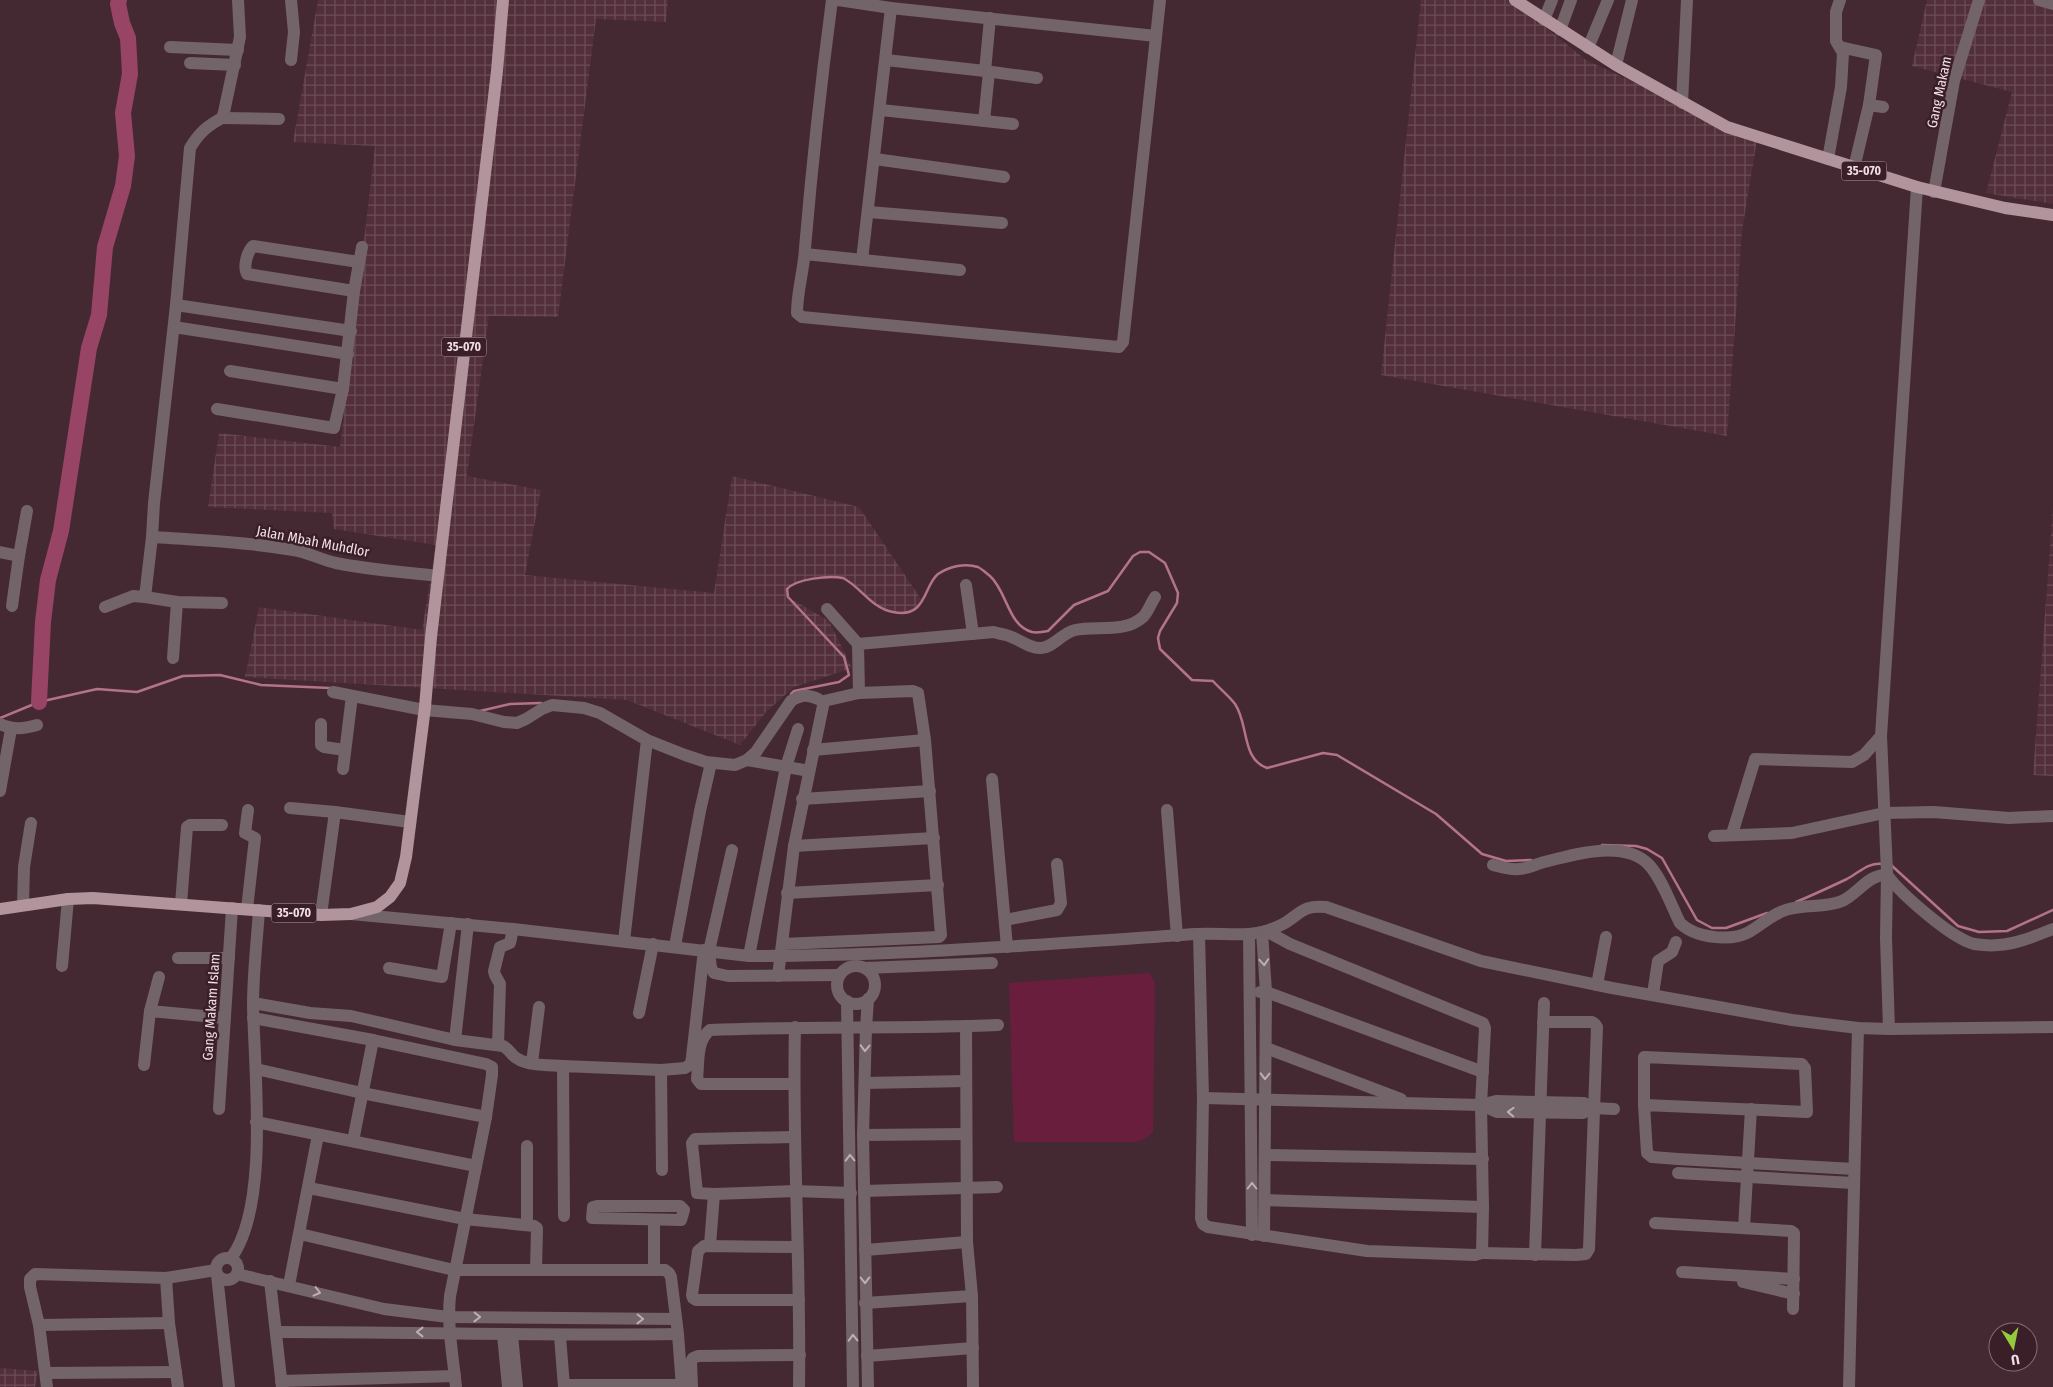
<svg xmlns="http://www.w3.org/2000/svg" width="2053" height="1387" font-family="'Fira Sans Condensed',sans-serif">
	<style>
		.industrial { fill: url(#industrial-grid) }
		.pitch { fill: #691e3e }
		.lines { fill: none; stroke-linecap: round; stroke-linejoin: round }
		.stream { stroke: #b3738b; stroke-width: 2.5 }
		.river { stroke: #984464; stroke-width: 16 }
		.minor { stroke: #736469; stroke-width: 12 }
		.major { stroke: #b2949d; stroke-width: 12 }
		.oneway { stroke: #c0aeb4 }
		.labels { text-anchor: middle; stroke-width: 5; stroke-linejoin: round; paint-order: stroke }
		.shield { fill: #3a1f29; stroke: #bca6ad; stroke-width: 1 }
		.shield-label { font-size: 12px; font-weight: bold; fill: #f3e0e6 }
		.street-label { font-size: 14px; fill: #f3e0e6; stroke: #3a1f29 }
	</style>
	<defs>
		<pattern id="industrial-grid" width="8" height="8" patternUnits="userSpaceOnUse" patternTransform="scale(1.25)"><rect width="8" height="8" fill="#522f3b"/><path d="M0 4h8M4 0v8" fill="none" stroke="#6b4d57"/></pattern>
	</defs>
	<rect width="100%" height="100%" fill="#452932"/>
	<g class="industrial">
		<path d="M318,0H668L666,22L596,19L558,317L489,316L467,476L541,490L525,575L714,593L732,476L859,507L923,602L917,608L907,612H893L873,603L843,578L816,579L791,584L787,589L788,597L829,621L852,668L794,687L766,712L740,745L627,700L245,677L259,607L422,630L436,545L334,529L332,513L208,507L219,433L340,447L375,146L293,142Z"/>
		<path d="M1421,0H1512L1586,60L1757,140L1742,231L1727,436L1381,375Z"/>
		<path d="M1927,0H2053V204L1986,193L2012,92L1912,66Z"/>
		<path d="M2053,508V776L2033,775Z"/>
		<path d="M0,1368L38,1371L35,1387H0Z"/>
	</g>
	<path class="pitch" d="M1149,973L1155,982L1153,1132L1146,1138L1136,1142H1014L1009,983Z"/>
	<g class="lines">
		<g class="stream">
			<path d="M791,694L794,691L839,682L849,675L844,657L788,597L787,589C796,579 829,575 843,578C861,587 871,608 893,612C927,619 923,586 938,574C950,566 965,563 978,567C982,569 986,573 990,576C1007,591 1008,626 1032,632C1037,633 1043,632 1048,631L1074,605L1108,591L1133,556L1140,552H1149L1165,563L1178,593L1177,603L1160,631L1158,638L1160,649L1192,680L1213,681C1220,689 1229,696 1235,704C1249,724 1241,759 1267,768L1323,753L1337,755L1436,814L1482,854L1506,861L1531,860"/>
			<path d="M480,711L510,704L541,703"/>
			<path d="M0,718L39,702L97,689L137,692L183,676L220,675L261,685L330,688"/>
			<path d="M1602,845L1636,846L1647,849L1662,858L1697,920L1712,928H1726L1767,913"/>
			<path d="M1891,865L1958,926L1979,932L2007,931L2053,910"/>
			<path d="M1796,902C1813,895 1830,887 1847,879C1860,872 1868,862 1883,864"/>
		</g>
		<path class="river" d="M39,702L43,622L48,580L61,531L89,348L99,315L105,247L123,186L127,156L123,113L130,74L128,38L122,23L118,4L119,0"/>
		<g class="minor">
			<path d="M832,0C821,83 812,165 805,248C804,270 797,291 797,313L802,317L1119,347L1123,342L1160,0"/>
			<path d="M838,0L891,8L1156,36"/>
			<path d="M2039,0L2053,4"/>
			<path d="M1544,20L1552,0"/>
			<path d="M1560,30L1571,0"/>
			<path d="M170,47L238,50"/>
			<path d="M1840,47L1876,55L1869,105"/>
			<path d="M1588,48L1608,0"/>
			<path d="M291,60L294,32L291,0"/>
			<path d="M886,60L985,71L990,18"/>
			<path d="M190,63L235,65"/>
			<path d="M1616,65L1632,0"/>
			<path d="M985,71L1037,78"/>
			<path d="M1682,103L1687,0"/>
			<path d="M881,110L1013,124"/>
			<path d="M222,118L279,119"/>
			<path d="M984,121L989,72"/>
			<path d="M875,159L1004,177"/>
			<path d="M1828,159L1841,87L1843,53L1836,41V12L1840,0"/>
			<path d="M1854,168L1869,105L1883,107"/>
			<path d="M1934,192L1954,81L1979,0"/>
			<path d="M869,212L1002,223"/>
			<path d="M805,254L960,270"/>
			<path d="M862,260L891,8"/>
			<path d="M354,291L247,274C243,267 247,252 253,246L359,262"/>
			<path d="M176,305L351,331"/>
			<path d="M174,327L348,354"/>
			<path d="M230,371L343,389"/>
			<path d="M217,409L334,428L343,389L354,291L362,247"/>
			<path d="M152,537C199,540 246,542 293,550C308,552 321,560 336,563C370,570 405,572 438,576"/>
			<path d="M0,552L19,556L12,606"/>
			<path d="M19,556L27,511"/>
			<path d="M966,585L973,634"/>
			<path d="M145,597L177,602L222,603"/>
			<path d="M105,607L133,596L145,597L152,537L154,503L176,305L190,148C199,133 207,126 222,118L224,112L240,37L238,0"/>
			<path d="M827,609L858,644"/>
			<path d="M173,658L177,602"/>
			<path d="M333,692L424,710L472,714L504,722L517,723L526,719L542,709L552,705L584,708L600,713L647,740L685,755L706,762L735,765L747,760L756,752L791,701C801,695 807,694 818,699"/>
			<path d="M859,693L858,644L994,632C999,634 1004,634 1009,636C1019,639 1030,649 1041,648C1054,647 1062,633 1075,630C1096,625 1124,634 1143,617C1148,612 1151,603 1155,597"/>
			<path d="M0,724C14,730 23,729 37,725"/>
			<path d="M321,724V745L324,747L345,750"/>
			<path d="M813,750L925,740"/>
			<path d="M747,760L804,770"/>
			<path d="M343,769L352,696"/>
			<path d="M992,779L1007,947"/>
			<path d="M0,791L11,729"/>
			<path d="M802,799L930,791"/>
			<path d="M290,808L335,812L410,822"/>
			<path d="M1167,810L1177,936"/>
			<path d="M1732,834L1755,759L1852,762L1864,755L1881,736"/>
			<path d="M1714,836L1792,833L1884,813L1934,812L2009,818L2053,816"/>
			<path d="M794,846L934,838"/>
			<path d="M732,850L709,951L711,968L714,973L728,976L840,975"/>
			<path d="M1493,865C1501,867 1510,870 1519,869C1526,869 1534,865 1541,863C1571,855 1626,838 1650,866C1663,881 1671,905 1680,923C1695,938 1731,942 1749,932C1763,924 1773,913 1789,909C1806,904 1826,908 1842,901C1858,894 1868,874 1887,875C1901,894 1951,938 1974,944C1981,945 1991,946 1998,945C2017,944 2035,936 2053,929"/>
			<path d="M787,893L938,885"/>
			<path d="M181,904L187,827L190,825H222"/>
			<path d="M23,905L24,867L31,823"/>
			<path d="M247,909L255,838L245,833L248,810"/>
			<path d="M351,914L513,929L749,956C899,956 1048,944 1196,934C1214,933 1232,935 1249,934C1262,933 1274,929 1285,923C1302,912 1304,905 1326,907L1481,961L1612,988L1792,1020L1858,1028L1889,1029L2053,1027"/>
			<path d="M321,915L335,812"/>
			<path d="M1005,920L1057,910L1061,903L1057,864"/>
			<path d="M1262,932L1266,992L1264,1236"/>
			<path d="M1199,934L1203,1098L1201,1218L1203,1224L1208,1227L1367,1251L1475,1255L1482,1253L1483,1207L1481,1105L1485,1028L1483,1023L1290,944L1266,931"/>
			<path d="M1249,934L1252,1235"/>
			<path d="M624,941L647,740"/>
			<path d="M675,946L700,811L711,763"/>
			<path d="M749,956L786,767L798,729"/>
			<path d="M178,958H229"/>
			<path d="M62,966L68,899"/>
			<circle cx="856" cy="985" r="19"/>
			<path d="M389,968L442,977L451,923"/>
			<path d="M865,968L992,963"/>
			<path d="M778,976L794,846L824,701L859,693L913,691L918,693L925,740L941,935L939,937L783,944"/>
			<path d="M1597,985L1606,937"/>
			<path d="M1260,992H1266L1483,1072"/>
			<path d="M1653,994L1658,961L1672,952L1676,942"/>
			<path d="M868,999L866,1028L863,1135L868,1387"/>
			<path d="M847,1001L853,1387"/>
			<path d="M253,1003L310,1013L351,1016L455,1040L503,1046C510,1049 511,1056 518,1059C530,1066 549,1065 563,1066"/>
			<path d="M150,1011L225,1018"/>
			<path d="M639,1013L653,944"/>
			<path d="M253,1018L373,1040L486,1064L492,1067V1075L486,1117L450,1296C447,1327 453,1356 456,1387"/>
			<path d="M966,1026L967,1242L972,1296L973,1387"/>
			<path d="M795,1027C792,1147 801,1267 799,1387"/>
			<path d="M1889,1029L1886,938L1887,872L1881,736L1917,187"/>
			<path d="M455,1040L468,924"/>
			<path d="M498,1045L500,984L495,975L494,971L500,947L510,943L513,929"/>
			<path d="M1266,1048L1401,1099"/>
			<path d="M532,1063L539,1007"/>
			<path d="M144,1065L150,1011L159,977"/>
			<path d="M256,1069L362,1093L486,1117"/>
			<path d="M661,1070L662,1170"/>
			<path d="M865,1083L966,1081"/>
			<path d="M794,1084H701L697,1079C699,1062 696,1041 710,1030C806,1026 902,1029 998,1025"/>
			<path d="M1203,1098L1481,1105L1496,1101L1584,1103L1593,1108L1614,1109"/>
			<path d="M1481,1105L1497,1112L1583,1113L1593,1108"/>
			<path d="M1644,1105L1807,1112L1805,1068L1802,1064L1644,1057V1105L1647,1153L1652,1157L1678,1159L1854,1169"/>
			<path d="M219,1109L232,908"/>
			<path d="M256,1122L476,1166"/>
			<path d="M863,1135L966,1134"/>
			<path d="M794,1137L695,1139L692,1143L697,1193L714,1194L795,1191L851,1193"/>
			<path d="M353,1141L373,1040"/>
			<path d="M1265,1155L1483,1159"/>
			<path d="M1678,1173L1853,1183"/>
			<path d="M309,1188L465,1219L534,1226L537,1228L536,1270"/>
			<path d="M864,1191L997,1187"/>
			<path d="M1265,1200L1483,1207"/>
			<path d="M597,1206H680L684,1210L681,1220L592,1218L593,1207Z"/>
			<path d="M564,1216L563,1066L661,1070L685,1068L691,1064L692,1057L704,950"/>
			<path d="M654,1220V1269"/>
			<path d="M1655,1223L1791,1231L1794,1233L1793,1309"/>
			<path d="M527,1224V1146"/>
			<path d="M1744,1228L1751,1109"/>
			<path d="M300,1234L454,1270H665L669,1273L671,1277L678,1334L682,1387"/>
			<path d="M710,1245L714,1194"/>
			<path d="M796,1247L704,1246L698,1251L692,1295L693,1298L696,1300H799"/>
			<path d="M865,1250L967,1242"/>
			<path d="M1482,1253L1576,1255L1586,1254L1589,1249L1597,1027L1595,1024L1592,1022H1543"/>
			<path d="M1535,1255L1544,1003"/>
			<circle cx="227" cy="1269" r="11"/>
			<path d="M231,1258C270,1206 254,1070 253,1005C253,973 257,941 259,910"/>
			<path d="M1682,1272L1794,1279"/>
			<path d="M237,1274L384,1309L448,1317L676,1319"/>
			<path d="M217,1275L229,1387"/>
			<path d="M166,1278L169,1323L178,1387"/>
			<path d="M270,1281L282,1387"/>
			<path d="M1743,1282L1794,1294"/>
			<path d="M289,1285L318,1135"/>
			<path d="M865,1303L972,1296"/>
			<path d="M39,1325L169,1323"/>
			<path d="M276,1332C410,1332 544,1336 678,1334"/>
			<path d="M503,1335L508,1387"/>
			<path d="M512,1335L517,1387"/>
			<path d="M560,1336L564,1387"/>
			<path d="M867,1356L973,1348"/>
			<path d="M46,1373L176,1372"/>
			<path d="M281,1381L455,1376"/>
			<path d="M564,1385H682"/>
			<path d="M47,1387L39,1325L30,1287V1279L35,1274L166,1278L216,1270"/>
			<path d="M692,1387L691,1362L693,1358L698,1356L800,1355"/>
			<path d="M1849,1387L1858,1028"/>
		</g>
		<g class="major">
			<path d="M1515,0L1616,65L1727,127L1917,187L2005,208L2053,215"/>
			<path d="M0,909L68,899L93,898L321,915L351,914L377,907L390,897L400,883L406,857L425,707L431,637L497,71L503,0"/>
		</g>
	</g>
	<defs><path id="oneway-chevron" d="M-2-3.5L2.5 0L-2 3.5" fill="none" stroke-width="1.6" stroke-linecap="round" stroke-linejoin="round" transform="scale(1.25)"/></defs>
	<g class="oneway">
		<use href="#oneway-chevron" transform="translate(1264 962) rotate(86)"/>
		<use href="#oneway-chevron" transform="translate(865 1048) rotate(91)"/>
		<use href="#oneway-chevron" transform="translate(1265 1076) rotate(91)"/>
		<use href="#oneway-chevron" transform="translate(1511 1112) rotate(-178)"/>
		<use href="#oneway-chevron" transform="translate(850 1158) rotate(-91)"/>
		<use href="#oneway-chevron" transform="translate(1252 1186) rotate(-90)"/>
		<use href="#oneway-chevron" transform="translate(865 1280) rotate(89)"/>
		<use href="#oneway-chevron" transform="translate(317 1292) rotate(14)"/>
		<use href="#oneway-chevron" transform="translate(477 1317) rotate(1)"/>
		<use href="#oneway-chevron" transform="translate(640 1319) rotate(1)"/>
		<use href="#oneway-chevron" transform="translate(420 1332) rotate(180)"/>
		<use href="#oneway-chevron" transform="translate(853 1338) rotate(-91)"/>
	</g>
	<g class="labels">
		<g class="shield">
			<rect x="1841.5" y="161.5" width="45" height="19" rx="4"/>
			<rect x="441.5" y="337.5" width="45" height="19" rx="4"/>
			<rect x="271.5" y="903.5" width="45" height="19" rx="4"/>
		</g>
		<g class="shield-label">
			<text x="1864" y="175">35-070</text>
			<text x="464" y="351">35-070</text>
			<text x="294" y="917">35-070</text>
		</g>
		<g class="street-label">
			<text transform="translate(1939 92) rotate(-78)" y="5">Gang Makam</text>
			<text transform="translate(313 541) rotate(11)" y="5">Jalan Mbah Muhdlor</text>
			<text transform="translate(211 1007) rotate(-86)" y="5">Gang Makam Islam</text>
		</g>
	</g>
	<g transform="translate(2013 1347) rotate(170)"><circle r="24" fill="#3a1f29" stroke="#846c75"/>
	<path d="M0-4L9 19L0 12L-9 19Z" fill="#94cc3c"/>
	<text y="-8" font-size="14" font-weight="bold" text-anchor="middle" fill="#f3e0e6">U</text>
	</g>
</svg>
